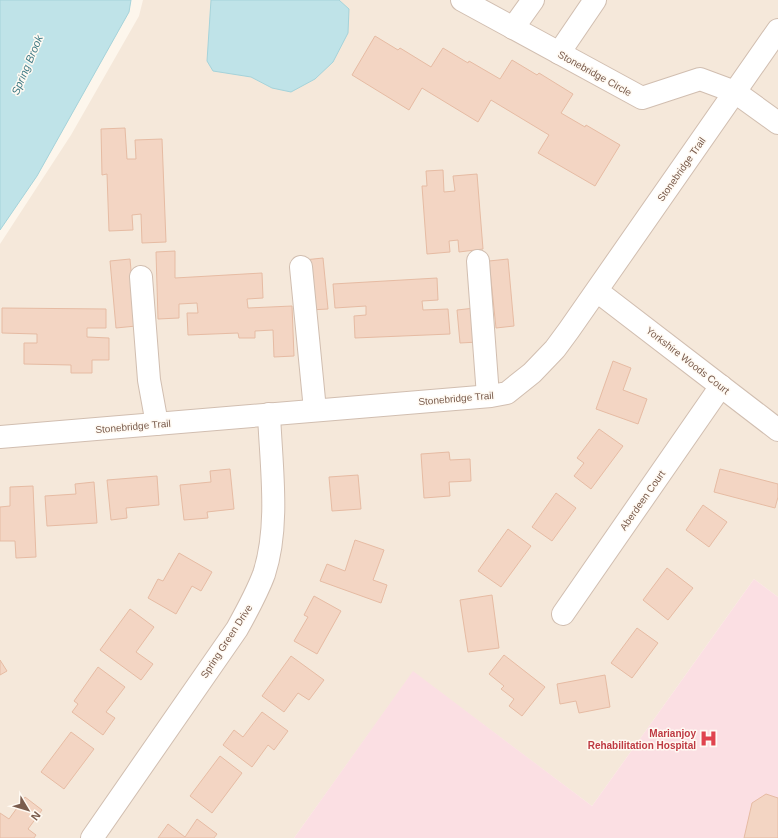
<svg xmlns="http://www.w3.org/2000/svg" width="778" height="838" font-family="Arial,sans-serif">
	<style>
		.residential { fill: #f5e8da }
		.medical { fill: #fbdfe3 }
		.water { fill: #bfe3e8; stroke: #a5d3da }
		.building { fill: #f3d5c3; stroke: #e6bba3 }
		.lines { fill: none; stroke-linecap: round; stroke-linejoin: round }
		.minor-casing { stroke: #d1beb0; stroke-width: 24 }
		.minor { stroke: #fff; stroke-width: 22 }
		.labels { text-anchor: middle; stroke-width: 3; stroke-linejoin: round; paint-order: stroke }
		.street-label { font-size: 10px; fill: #7a5c4d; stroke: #fffaf3 }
		.health-label { font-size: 10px; font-weight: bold; fill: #be3a42; stroke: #fffaf3; text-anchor: end }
		.water-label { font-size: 11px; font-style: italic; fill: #437c86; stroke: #fffaf3 }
	</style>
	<rect width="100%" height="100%" fill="#fdf6ec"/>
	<path class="residential" d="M143,0H778V597L754,579L592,806L413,672L294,838H0V244L71,135L139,16Z"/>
	<path class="medical" d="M754,579L778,597V838H294L413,671L592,806Z"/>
	<g class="water">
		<path d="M0,0H131L129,12L37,176L0,230Z"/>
		<path d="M211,0H339L349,9L348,33L333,62L315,79L291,92L272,88L251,77L213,71L207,61Z"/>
	</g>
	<g class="building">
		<path d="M375,36L398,50L400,48L431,67L443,48L468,63L469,61L500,79L512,60L537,75L539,73L573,94L561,113L585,127L586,125L620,145L595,186L538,153L549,135L491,100L478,122L422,88L409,110L352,75Z"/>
		<path d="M125,128L127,159H136L135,140L162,139L166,242L142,243L141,214L132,215L133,230L109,231L107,174L102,175L101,129Z"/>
		<path d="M443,170L444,192L455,191L453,176L477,174L483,249L459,252L458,240L449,241L450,252L427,254L422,186H427L426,171Z"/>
		<path d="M175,251V278L262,273L263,298L247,299L248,308L292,306L294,356L274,357L273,330L255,331V338H239L238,333L188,335L187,313H198L197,303L179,304V318L158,319L156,252Z"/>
		<path d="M323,258L328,309L309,310L304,260Z"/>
		<path d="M130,259L136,326L116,328L110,261Z"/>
		<path d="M508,259L514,326L496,328L489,261Z"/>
		<path d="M437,278L438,300L422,301L423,310L448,309L450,334L355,338L354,316L366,315V306L335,308L333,284Z"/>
		<path d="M2,308L106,309V328H87V337L109,338V360H92V373H71V365L24,364V343H37V334L2,333Z"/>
		<path d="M475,308L478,342L460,343L457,310Z"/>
		<path d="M613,361L631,368L623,390L647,399L638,424L596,409Z"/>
		<path d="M599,429L623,446L591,489L574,476L584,463L577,458Z"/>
		<path d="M449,452L450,460L470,459L471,481L449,482L450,496L424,498L421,454Z"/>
		<path d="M230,469L234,509L207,512L208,518L184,520L180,485L211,482L210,471Z"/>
		<path d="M720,469L778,484V497L775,508L714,492Z"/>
		<path d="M358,475L361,509L332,511L329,477Z"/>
		<path d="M157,476L159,505L126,508L127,518L111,520L107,480Z"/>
		<path d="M94,482L97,523L47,526L45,496L76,494L75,484Z"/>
		<path d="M33,486L36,557L16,558L15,541H0V507L10,506V487Z"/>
		<path d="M556,493L576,508L552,541L532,527Z"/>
		<path d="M703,505L727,522L709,547L686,530Z"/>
		<path d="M508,529L531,546L501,587L478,571Z"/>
		<path d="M355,540L384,550L373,580L387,585L381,603L320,581L327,564L345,571Z"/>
		<path d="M179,553L212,572L201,591L192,586L176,614L148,598L158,579L163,581Z"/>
		<path d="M667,568L693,588L668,620L643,600Z"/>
		<path d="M492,595L499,648L468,652L460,600Z"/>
		<path d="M314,596L341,611L317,654L294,641L308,617L304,615Z"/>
		<path d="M130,609L154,627L136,652L153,664L141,680L100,650Z"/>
		<path d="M637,628L658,643L632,678L611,663Z"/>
		<path d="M504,655L545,687L522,716L509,706L514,699L501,689L504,686L489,674Z"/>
		<path d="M291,656L324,680L309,700L298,693L284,712L262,696Z"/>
		<path d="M0,660L7,671L0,675Z"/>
		<path d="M98,667L125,687L106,712L115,718L103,735L72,712L78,704L74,701Z"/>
		<path d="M605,675L610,707L579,713L576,701L560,704L557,684Z"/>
		<path d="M262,712L288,731L274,750L268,745L252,767L223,745L234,730L243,737Z"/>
		<path d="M71,732L94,749L64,789L41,772Z"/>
		<path d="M220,756L242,773L212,813L190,796Z"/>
		<path d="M766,794L778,798V838H744L752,803Z"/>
		<path d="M25,797L42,810L28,829L36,835L34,838H0V813L9,819Z"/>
		<path d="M197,819L217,834L214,838H158L168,824L185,837Z"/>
	</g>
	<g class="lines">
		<defs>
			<g id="minor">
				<path d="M462,0L642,98L700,79L735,92L778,123"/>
				<path d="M513,28L533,0"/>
				<path d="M559,53L595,0"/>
				<path d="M478,261L488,396"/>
				<path d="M301,267L315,410"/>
				<path d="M141,277L149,380L157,424"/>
				<path d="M597,291L778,430"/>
				<path d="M0,437L491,396L507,393L532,373L555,349L569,330L778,30"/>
				<path d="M563,614L721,386"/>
				<path d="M92,838L237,629C247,611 257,593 264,574C280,525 271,465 269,414"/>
			</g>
		</defs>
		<use href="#minor" class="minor-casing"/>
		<use href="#minor" class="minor"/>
	</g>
	<defs>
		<symbol id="hospital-bare" viewBox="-9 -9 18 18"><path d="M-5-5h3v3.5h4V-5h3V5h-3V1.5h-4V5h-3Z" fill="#e0444e" stroke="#fffaf3" stroke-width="2.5" paint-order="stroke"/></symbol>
	</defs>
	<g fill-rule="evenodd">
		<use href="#hospital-bare" x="696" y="726" width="25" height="25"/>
	</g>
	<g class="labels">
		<g class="street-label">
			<text transform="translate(595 73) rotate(29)" y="4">Stonebridge Circle</text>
			<text transform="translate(681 169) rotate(-55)" y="4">Stonebridge Trail</text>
			<text transform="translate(688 360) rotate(38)" y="4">Yorkshire Woods Court</text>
			<text transform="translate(456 398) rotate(-5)" y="4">Stonebridge Trail</text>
			<text transform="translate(133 426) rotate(-5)" y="4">Stonebridge Trail</text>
			<text transform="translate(642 500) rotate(-55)" y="4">Aberdeen Court</text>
			<text transform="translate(226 641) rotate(-57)" y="4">Spring Green Drive</text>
		</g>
		<g class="health-label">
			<text x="696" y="737">Marianjoy<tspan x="696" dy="12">Rehabilitation Hospital</tspan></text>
		</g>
		<g class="water-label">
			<text transform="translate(27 65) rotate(-67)" y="4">Spring Brook</text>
		</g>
	</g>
	<g transform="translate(28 810) rotate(128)" stroke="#fffaf3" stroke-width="3" paint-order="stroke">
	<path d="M0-3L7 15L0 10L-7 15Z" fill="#7a5c4d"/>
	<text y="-6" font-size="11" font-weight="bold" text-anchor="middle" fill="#7a5c4d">N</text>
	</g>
</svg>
